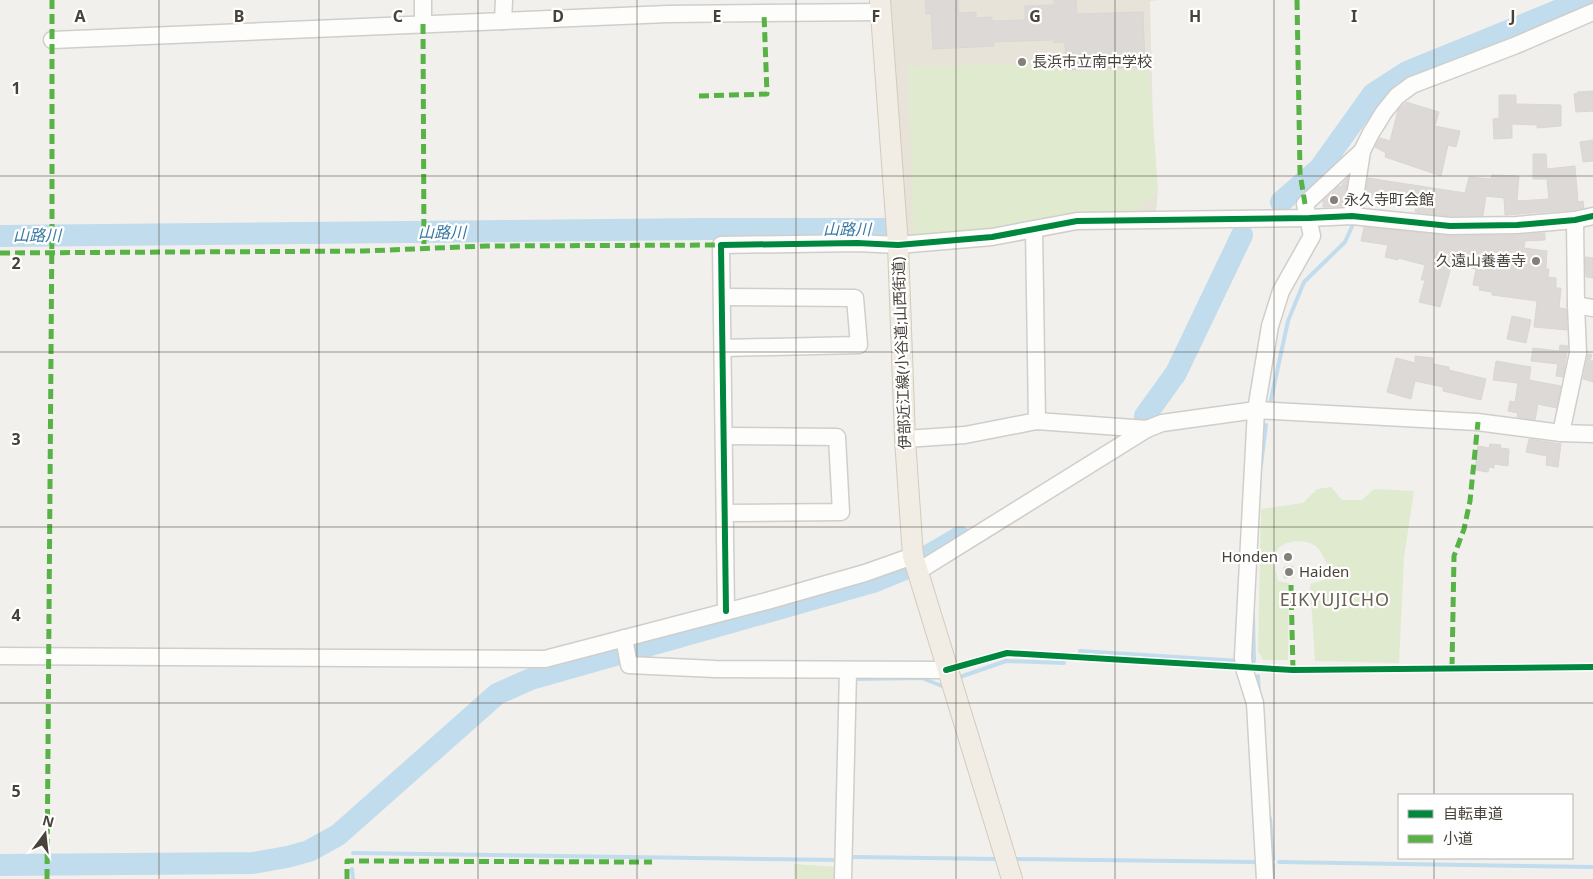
<svg xmlns="http://www.w3.org/2000/svg" width="1593" height="879" font-family="'Noto Sans','Noto Sans JP',sans-serif">
	<style>
		.education { fill: #e8e3d9 }
		.green { fill: #e0eacf }
		.lines { fill: none; stroke-linecap: round; stroke-linejoin: round }
		.stream { stroke: #c1dcec; stroke-width: 4 }
		.river { stroke: #c1dcec; stroke-width: 22 }
		.building { fill: #dcd9d6; stroke: #dad7d3 }
		.minor-casing { stroke: #d0cecb; stroke-width: 19 }
		.major-casing { stroke: #d3cbbc; stroke-width: 22 }
		.minor { stroke: #fdfdfc; stroke-width: 16 }
		.major { stroke: #f1ede5; stroke-width: 20 }
		.quiet { stroke: #57b346; stroke-width: 5; stroke-dasharray: 10 5; stroke-linecap: butt }
		.cycleway-casing { stroke: #fff; stroke-width: 9 }
		.cycleway { stroke: #00873e; stroke-width: 6 }
		.grid { fill: none; stroke: #484239; stroke-width: 1; stroke-opacity: 0.55 }
		.poi-dot { fill: #847f78; stroke: #fff; stroke-width: 2 }
		.labels { text-anchor: middle; stroke-width: 4.5; stroke-linejoin: round; paint-order: stroke }
		.poi-label { font-size: 15px; fill: #484239; stroke: #fff; text-anchor: start }
		.street-label { font-size: 15px; fill: #484239; stroke: #fff }
		.water-label { font-size: 16px; font-style: italic; fill: #3879a4; stroke: #fff }
		.quarter-label { font-size: 18px; letter-spacing: 1px; fill: #6a5f51; stroke: #fff }
		.grid-label { font-size: 16px; text-anchor: middle; font-weight: bold; fill: #484239; stroke: #fff; stroke-width: 4.5; stroke-linejoin: round; paint-order: stroke }
	</style>
	<rect width="100%" height="100%" fill="#f2f0ed"/>
	<path class="education" d="M889,0H1159L1150,1L1153,124L1158,191L1156,213L1056,215L981,233L902,240Z"/>
	<g class="green">
		<path d="M1063,62L1065,72L1149,70L1158,191L1133,213L1056,215L981,233L914,237L908,67Z"/>
		<path d="M1331,487L1342,500H1362L1374,489L1414,491L1404,558L1399,663L1315,661L1310,584L1325,580L1328,565C1324,559 1321,549 1314,545C1303,538 1277,540 1274,557C1273,564 1277,574 1278,581L1289,583L1288,660H1263L1258,651L1261,509L1303,503L1317,489Z"/>
		<path d="M794,864L838,867V879H794Z"/>
	</g>
	<g class="lines">
		<g class="stream">
			<path d="M1486,40L1489,50"/>
			<path d="M1270,404L1288,321L1304,282L1345,242L1354,222"/>
			<path d="M1261,465L1266,425"/>
			<path d="M1080,651L1240,661"/>
			<path d="M1247,661H1254L1253,614"/>
			<path d="M1258,676L1259,692"/>
			<path d="M957,678L1006,661L1064,663"/>
			<path d="M854,679L922,678L942,686L946,683"/>
			<path d="M1270,818L1273,859"/>
			<path d="M353,853L839,860"/>
			<path d="M854,857L998,859"/>
			<path d="M1017,859L1255,862"/>
			<path d="M1279,862L1593,867"/>
			<path d="M352,869L353,879"/>
			<path d="M1273,879V865"/>
		</g>
		<g class="river">
			<path d="M1281,202L1320,168L1373,94L1407,72L1584,0"/>
			<path d="M0,236L707,229H885"/>
			<path d="M1145,416L1176,373L1242,235"/>
			<path d="M0,865L253,863L287,857L309,851L338,835L497,694L531,679L873,582L907,568L960,537"/>
		</g>
	</g>
	<g class="building">
		<path d="M925,0H958L959,13L976,12V18L992,17V21L1025,20V6L1054,5V0H1076L1077,14L1143,12L1145,67L1066,70L1065,42L1054,43V40L993,42L994,46L933,49L931,14H926Z"/>
		<path d="M1593,91V111L1576,112L1574,94L1578,93L1577,92Z"/>
		<path d="M1499,95H1516V104L1561,105V126L1537,128V125L1512,124V138L1494,139L1493,119L1499,118Z"/>
		<path d="M1406,102L1439,112L1435,126L1460,131L1456,147L1448,145L1441,176L1385,157L1386,153L1375,147L1380,138L1390,141L1398,110Z"/>
		<path d="M1593,140V161L1583,162L1580,142Z"/>
		<path d="M1533,154H1546L1547,169L1575,166L1578,202L1583,201L1584,208L1573,210L1505,215L1504,198L1486,196L1483,216H1450L1415,212L1416,207L1385,202V199L1365,196L1368,178L1465,193L1469,177L1491,179L1492,175L1519,176L1517,201L1549,199L1547,179H1533Z"/>
		<path d="M1348,178L1343,206L1323,207V201L1330,195H1332V193L1339,186L1342,187V184Z"/>
		<path d="M1364,227L1450,236L1517,235L1545,233V240L1525,241L1524,248L1547,251L1546,269H1549L1548,277L1556,278V288H1561L1559,308L1566,309L1567,330L1534,327L1537,301L1492,295V292L1479,290L1480,286L1473,285L1476,269L1452,264L1440,307L1419,302L1425,280H1421L1425,265L1398,258V260L1385,257L1388,245L1361,241Z"/>
		<path d="M1585,257L1593,258V278L1586,277Z"/>
		<path d="M1512,316L1531,320L1526,343L1507,339Z"/>
		<path d="M1560,345L1568,346L1563,377L1556,376L1558,364L1531,361L1533,348L1559,351Z"/>
		<path d="M1588,354L1592,355L1590,361H1593V382L1583,379Z"/>
		<path d="M1415,356L1433,358V364L1449,367V370L1486,379L1481,400L1443,391V387L1415,381L1411,399L1387,392L1396,358L1415,363Z"/>
		<path d="M1496,361L1531,367L1529,380L1561,386L1556,408L1538,404L1535,420L1517,417L1518,413L1508,411L1510,401L1515,402L1518,383L1493,380Z"/>
		<path d="M1529,439L1561,444L1558,467L1546,465L1547,456L1526,452Z"/>
		<path d="M1490,444L1501,445L1500,448L1509,449L1508,466L1494,464V468L1489,467L1488,472L1475,470L1478,446L1489,448Z"/>
		<path d="M1293,566V577L1284,578V567Z"/>
	</g>
	<g class="lines">
		<defs>
			<g id="minor">
				<path d="M423,0V24"/>
				<path d="M503,21L504,0"/>
				<path d="M52,40L668,14L881,12"/>
				<path d="M1352,216L1362,151"/>
				<path d="M1034,229L1037,421"/>
				<path d="M722,297L855,298L859,345L723,348"/>
				<path d="M1576,305L1593,308"/>
				<path d="M1561,433L1593,434"/>
				<path d="M724,436L837,437L841,512L725,513"/>
				<path d="M905,439L965,435L1037,421L1147,429L1162,423L1256,410L1477,422L1561,433L1578,353L1576,305L1575,220"/>
				<path d="M917,572L1147,429"/>
				<path d="M726,611L721,245L857,243L898,245L992,237L1077,221L1309,218L1352,216L1450,226L1517,225L1575,220L1593,216"/>
				<path d="M624,638L629,665L715,669L946,670"/>
				<path d="M0,656L545,659L767,601L865,573L913,556"/>
				<path d="M843,879L848,671"/>
				<path d="M1265,879L1255,703L1244,668L1243,657L1256,410L1270,326L1281,291L1312,236L1305,204L1362,151L1371,133L1384,112L1397,96L1412,85L1514,46L1593,12"/>
			</g>
			<path id="major" d="M880,0L898,245L905,439L913,556L1012,879"/>
		</defs>
		<use href="#minor" class="minor-casing"/>
		<use href="#major" class="major-casing"/>
		<use href="#minor" class="minor"/>
		<use href="#major" class="major"/>
		<g class="quiet">
			<path d="M1297,0L1300,173L1305,204"/>
			<path d="M423,24L424,249"/>
			<path d="M699,96L767,94L764,13"/>
			<path d="M0,253L364,251L486,246L721,245"/>
			<path d="M1291,585L1293,670"/>
			<path d="M1452,667L1454,556L1464,529L1470,501L1478,422"/>
			<path d="M47,879L52,223V0"/>
			<path d="M347,879V861L652,862"/>
		</g>
		<defs>
			<g id="cycleway">
				<path d="M726,611L721,245L857,243L898,245L992,237L1077,221L1309,218L1352,216L1450,226L1517,225L1575,220L1593,216"/>
				<path d="M946,670L1007,653L1293,670L1593,667"/>
			</g>
		</defs>
		<use href="#cycleway" class="cycleway-casing"/>
		<use href="#cycleway" class="cycleway"/>
	</g>
	<path class="grid" d="M159,0V879M319,0V879M478,0V879M637,0V879M796,0V879M956,0V879M1115,0V879M1274,0V879M1434,0V795M0,176H1593M0,352H1593M0,527H1593M0,703H1593M1434,858V879"/>
	<g class="poi-dot">
		<circle cx="1022" cy="62" r="5"/>
		<circle cx="1334" cy="200" r="5"/>
		<circle cx="1536" cy="261" r="5"/>
		<circle cx="1288" cy="557" r="5"/>
		<circle cx="1289" cy="572" r="5"/>
	</g>
	<g class="labels">
		<g class="poi-label">
			<text x="1032" y="67">長浜市立南中学校</text>
			<text x="1344" y="205">永久寺町会館</text>
			<text x="1526" y="266" text-anchor="end">久遠山養善寺</text>
			<text x="1278" y="562" text-anchor="end">Honden</text>
			<text x="1299" y="577">Haiden</text>
		</g>
		<g class="street-label">
			<text transform="translate(902 353) rotate(-92)" y="5">伊部近江線(小谷道;山西街道)</text>
		</g>
		<g class="water-label">
			<text x="847" y="235">山路川</text>
			<text x="442" y="238">山路川</text>
			<text x="37" y="241">山路川</text>
		</g>
		<g class="quarter-label">
			<text x="1335" y="606">EIKYUJICHO</text>
		</g>
	</g>
	<g class="grid-label">
		<text x="80" y="22">A</text>
		<text x="239" y="22">B</text>
		<text x="398" y="22">C</text>
		<text x="558" y="22">D</text>
		<text x="717" y="22">E</text>
		<text x="876" y="22">F</text>
		<text x="1035" y="22">G</text>
		<text x="1195" y="22">H</text>
		<text x="1354" y="22">I</text>
		<text x="1513" y="22">J</text>
		<text x="16" y="94">1</text>
		<text x="16" y="269">2</text>
		<text x="16" y="445">3</text>
		<text x="16" y="621">4</text>
		<text x="16" y="797">5</text>
	</g>
	<rect x="1398" y="794" width="175" height="65" fill="#ffffff" stroke="#b6b3b0"/>
	<rect x="1408" y="810" width="25" height="8" fill="#00873e" stroke="#b6b3b0"/>
	<text x="1443" y="819" font-size="15" fill="#484239">自転車道</text>
	<rect x="1408" y="835" width="25" height="8" fill="#57b346" stroke="#b6b3b0"/>
	<text x="1443" y="844" font-size="15" fill="#484239">小道</text>
	<g transform="translate(45 834) rotate(15)" stroke="#ffffff" stroke-width="4" paint-order="stroke">
	<path d="M0-4L9 19L0 12L-9 19Z" fill="#484239"/>
	<text y="-8" font-size="14" font-weight="bold" text-anchor="middle" fill="#484239">N</text>
	</g>
</svg>
